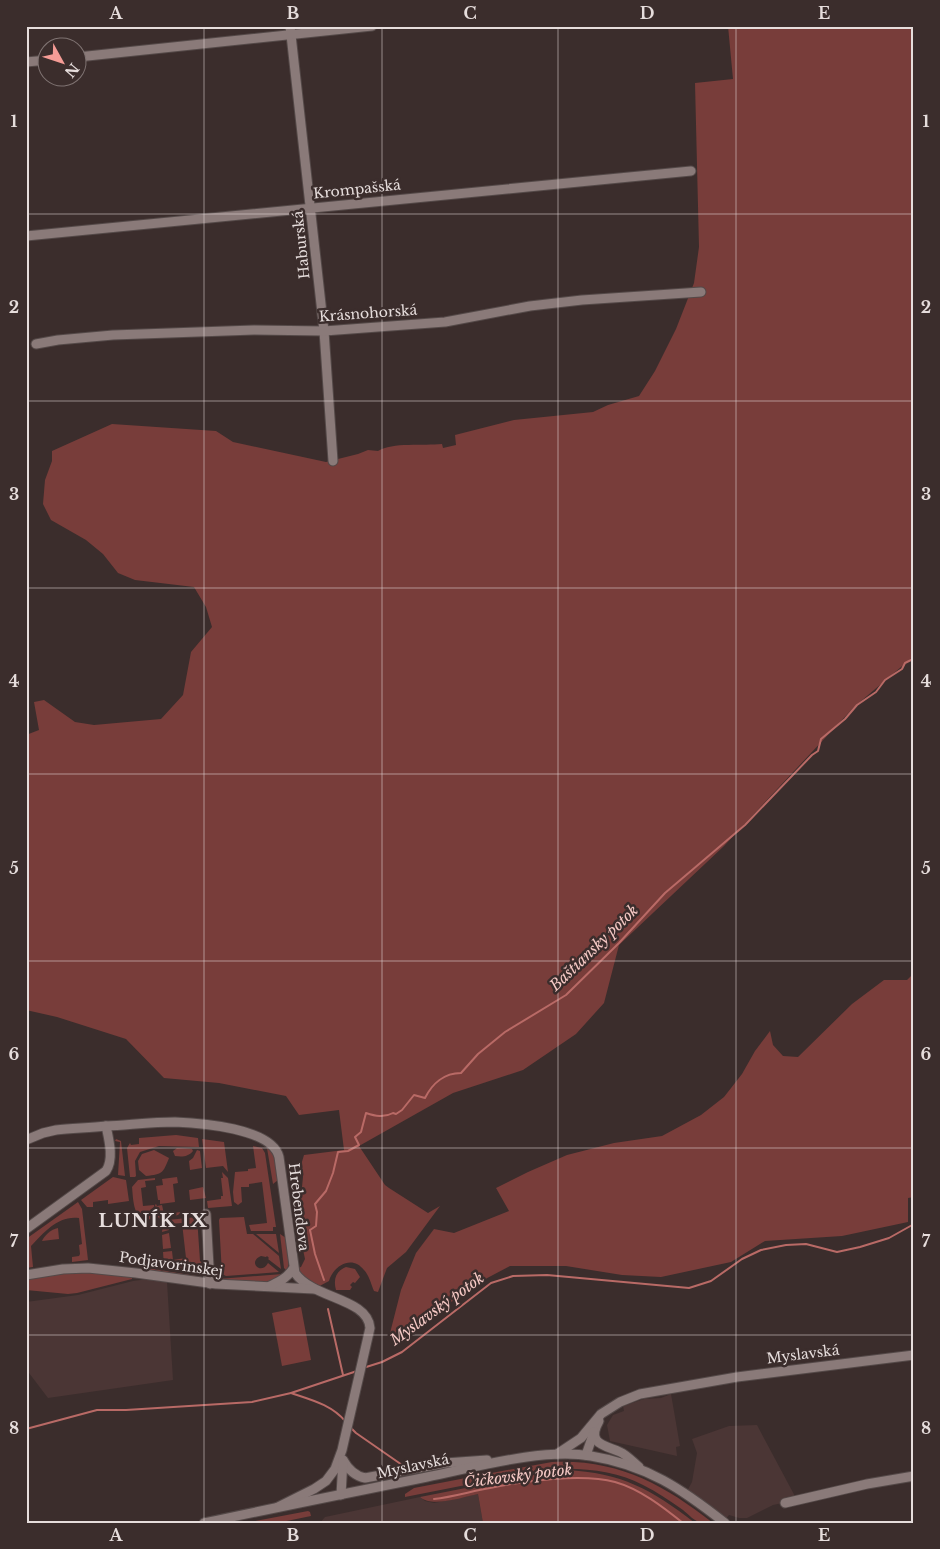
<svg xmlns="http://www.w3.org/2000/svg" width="940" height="1549" font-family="'Libre Baskerville',serif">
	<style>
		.built { fill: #4b3635 }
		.green { fill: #783d3a }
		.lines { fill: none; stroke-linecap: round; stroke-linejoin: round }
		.stream { stroke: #b96a66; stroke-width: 2 }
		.minor-casing { stroke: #544948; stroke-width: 11 }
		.minor { stroke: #8a7a79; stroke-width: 9 }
		.grid { fill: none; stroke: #e6dddc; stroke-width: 1; stroke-opacity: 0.55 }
		.labels { text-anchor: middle; stroke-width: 5; stroke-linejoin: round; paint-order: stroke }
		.street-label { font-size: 14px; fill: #e6dddc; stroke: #3b2d2c }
		.water-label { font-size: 15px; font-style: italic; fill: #f6c9c5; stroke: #3b2d2c }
		.district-label { font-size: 19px; font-weight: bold; letter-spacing: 1px; fill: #e6dddc; stroke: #3b2d2c }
		.neatline { fill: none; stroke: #e6dddc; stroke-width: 2 }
		.grid-label { font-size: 16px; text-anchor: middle; font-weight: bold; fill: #e6dddc }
	</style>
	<rect width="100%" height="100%" fill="#3b2d2c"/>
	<g class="built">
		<path d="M148,1279L167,1282L173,1380L48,1398L26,1369V1302L78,1295L133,1281Z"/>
		<path d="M671,1394L680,1446L676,1447L677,1456L610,1441L607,1425L613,1415L624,1411L623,1406L644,1399L661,1398Z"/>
		<path d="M757,1425L797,1500L773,1505L747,1518H739L729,1515L724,1521L686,1493L692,1482L697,1453L692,1439L729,1426Z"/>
		<path d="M478,1494L483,1523H320L325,1517L420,1497L425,1501L434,1503Z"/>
	</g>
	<g class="green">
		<path d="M728,26H914V656L854,707L724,846L619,945L604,1003L576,1034L523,1070L453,1093L359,1146L385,1185L389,1188L428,1213L440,1206L406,1252L387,1268L378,1292L374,1291C371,1284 369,1275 364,1270C352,1254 333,1266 329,1281L314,1289L293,1269L301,1267L305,1259L298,1226L303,1177L301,1165L304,1155L344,1150L339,1110L299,1115L286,1096L219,1083L164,1078L126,1039L57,1017L26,1010V735L39,730L34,702L44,700L75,722L94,725L161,719L183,695L191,652L212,627L206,607L194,587L135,580L118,573L103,554L86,540L51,520L43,504L45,480L52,461V451L112,424L216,431L233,442L326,462L358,454L368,450L378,451C392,442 424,446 442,444L443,448L456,445L455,435L514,420L593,412L608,405L639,396L655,371L676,329L694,283L699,247L695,83L733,79Z"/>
		<path d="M914,973V1197L908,1198V1222L842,1236L765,1241L731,1262L661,1277L622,1275L566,1266H510L474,1285L417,1328L389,1337L401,1290L416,1253L434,1229L454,1233L509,1211L496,1188L528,1172L567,1155L614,1143L662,1136L701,1115L724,1097L742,1074L755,1051L770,1031L773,1045L783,1056L798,1057L852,1004L884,980H907Z"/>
		<path d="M176,1135L198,1138L199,1147L159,1146L140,1152L135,1161L136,1176L135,1177H130L127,1148L130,1143L131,1145L139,1144V1138Z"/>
		<path d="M116,1139L121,1141L125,1176L118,1175L120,1142L115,1141Z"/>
		<path d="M202,1139L224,1142L228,1172L223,1166L206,1168Z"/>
		<path d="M253,1146L262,1148L265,1153L276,1227H273V1231H251L249,1225L267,1223L262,1182L249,1184V1187H241L242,1202L238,1205L234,1202L233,1192L235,1172L248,1171V1169L256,1168Z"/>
		<path d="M268,1146L276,1159L278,1180L273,1184L267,1148Z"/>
		<path d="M177,1148L192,1149L193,1151C188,1157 182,1157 175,1156L173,1151Z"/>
		<path d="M154,1150L169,1158C163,1173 163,1174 146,1176L139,1170L138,1161L142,1154Z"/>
		<path d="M197,1150L200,1151L202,1168L190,1170L189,1161L193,1158Z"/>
		<path d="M222,1172L228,1178L232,1206L208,1208L207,1201L221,1199V1196H223L221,1178H223Z"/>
		<path d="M113,1177L126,1180L129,1201L108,1204V1200L93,1202V1207H87L81,1200Z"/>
		<path d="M177,1177L178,1183L173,1184L175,1202L160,1204V1200H158L156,1186L163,1185L162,1179Z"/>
		<path d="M155,1178V1180L145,1181L146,1187L141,1188L143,1206L154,1205L156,1218C153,1219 148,1220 144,1219C133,1217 133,1196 132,1187L138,1180Z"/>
		<path d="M203,1187L206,1198L190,1200L189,1190Z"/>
		<path d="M78,1202L82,1209L88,1260L72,1262V1257L79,1256L80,1254L79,1245L82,1244L79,1218C59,1215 44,1232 31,1246L33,1267L26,1268V1239Z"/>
		<path d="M156,1204L157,1206L162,1205L164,1214L181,1212L178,1215L160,1219L158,1217L155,1205Z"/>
		<path d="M197,1217L200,1261L205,1265V1273L166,1267L164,1266L163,1252L172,1251L173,1260L186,1258L182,1223L169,1224V1230L162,1232L163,1223L168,1220Z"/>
		<path d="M244,1217L247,1234H253L279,1256L281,1269L268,1259L269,1258L267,1256L266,1257L261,1256C247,1262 261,1276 268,1263L279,1272L226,1276L222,1274L219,1220L220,1218Z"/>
		<path d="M58,1228L59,1239L42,1241C44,1236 51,1229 58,1228Z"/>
		<path d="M169,1233L171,1248L163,1249L162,1235Z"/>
		<path d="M256,1234H276L279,1253Z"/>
		<path d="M280,1234L286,1238L289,1262L287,1271L284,1268Z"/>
		<path d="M142,1267L202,1277V1279L138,1270Z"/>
		<path d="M346,1267L355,1269L360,1277L355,1283L353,1282L350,1285L352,1287L350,1290H336C333,1279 336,1271 346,1267Z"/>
		<path d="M90,1272L132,1276V1279L77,1293L68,1294L26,1290V1279L65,1273Z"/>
		<path d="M283,1274L271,1282H223L218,1279Z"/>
		<path d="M301,1307L311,1360L282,1366L272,1313Z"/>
		<path d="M552,1462C618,1459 663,1484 713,1523C710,1523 705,1523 702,1523C695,1522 688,1514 683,1510C670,1501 657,1492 643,1485C613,1469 570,1466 536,1471L405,1497V1494L414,1488L502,1471Z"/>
		<path d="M566,1470C622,1473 651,1489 695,1523H483L478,1494C463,1497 432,1508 420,1497L521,1477Z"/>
		<path d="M308,1511L310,1512L311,1516L277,1523H244Z"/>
	</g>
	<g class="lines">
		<g class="stream">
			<path d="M324,1280L315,1254L310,1230L316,1226L317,1212L315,1204L326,1191L333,1173L338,1152L348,1151L359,1145L355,1137L361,1132L366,1113C375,1116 384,1118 393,1113L396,1114L402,1110L414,1095L425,1098C432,1084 444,1073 461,1073L478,1054L505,1032L566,995L619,943L665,893L745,825L812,755L818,751L821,739L845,719L857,705L876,692L885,680L902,669L905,663L913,659L914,657"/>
			<path d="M328,1309L343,1375"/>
			<path d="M363,1368L382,1362L402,1352L491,1283L513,1276L547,1275L689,1288L711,1281L742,1259L761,1250L786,1245L806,1244L837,1252L860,1247L889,1238L914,1224"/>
			<path d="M291,1393C312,1400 332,1405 346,1422"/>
			<path d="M350,1427L356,1433L405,1467"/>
			<path d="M26,1429L97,1410H126L252,1402L291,1393L357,1371"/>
			<path d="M434,1499C453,1497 472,1491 490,1488C524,1481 582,1473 615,1482C640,1489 663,1507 683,1523"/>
		</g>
		<defs>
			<g id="minor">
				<path d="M290,26L324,331L333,461"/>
				<path d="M78,57L372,26"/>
				<path d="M26,62L48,60"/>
				<path d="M26,236L691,171"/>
				<path d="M36,344L58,340L113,335L254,330L324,331L391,326L445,322L530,306L582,300L701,292"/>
				<path d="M26,1140L43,1133L56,1130C72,1128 89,1128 106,1126C128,1125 152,1122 175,1122C200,1123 272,1128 279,1157L295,1273C313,1299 368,1298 370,1328L342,1450L335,1469L326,1481L314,1489L278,1507"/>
				<path d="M206,1214L210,1284"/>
				<path d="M26,1229L106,1171C114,1159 109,1140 106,1126"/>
				<path d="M26,1275L63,1269L88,1268L136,1273L216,1284L314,1289"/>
				<path d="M270,1286C280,1281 287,1278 293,1269"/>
				<path d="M599,1421C586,1444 604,1445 620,1452C627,1455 633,1462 639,1467"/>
				<path d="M557,1454L581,1438L601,1414L620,1402L640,1394L737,1377L914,1355"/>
				<path d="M586,1455L594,1432"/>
				<path d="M343,1460C348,1469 355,1476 365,1478L445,1463L487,1460"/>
				<path d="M341,1495L343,1460"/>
				<path d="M785,1503L867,1484L914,1476"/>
				<path d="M204,1523C278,1507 353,1492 427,1477C476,1467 542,1448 591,1456C647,1465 682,1489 725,1523"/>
			</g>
		</defs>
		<use href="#minor" class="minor-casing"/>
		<use href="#minor" class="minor"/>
	</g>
	<path class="grid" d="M204,26V1523M382,26V1523M558,26V1523M736,26V1523M26,214H914M26,401H914M26,588H914M26,774H914M26,961H914M26,1148H914M26,1335H914"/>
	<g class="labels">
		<g class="street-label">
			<text transform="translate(357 189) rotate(-6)" y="5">Krompašská</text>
			<text transform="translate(301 245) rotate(-96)" y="5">Haburská</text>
			<text transform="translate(368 313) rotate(-4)" y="5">Krásnohorská</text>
			<text transform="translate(299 1207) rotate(83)" y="5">Hrebendova</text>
			<text transform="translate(171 1264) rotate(8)" y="5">Podjavorinskej</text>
			<text transform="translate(803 1354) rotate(-7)" y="5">Myslavská</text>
			<text transform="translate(413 1466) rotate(-12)" y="5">Myslavská</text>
		</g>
		<g class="water-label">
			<text transform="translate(594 948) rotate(-44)" y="5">Baštiansky potok</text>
			<text transform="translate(437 1309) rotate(-36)" y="5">Myslavský potok</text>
			<text transform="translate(518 1476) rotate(-7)" y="5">Čičkovský potok</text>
		</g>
		<g class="district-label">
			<text x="153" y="1227">LUNÍK IX</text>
		</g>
	</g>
	<rect width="940" height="1549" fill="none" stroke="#3b2d2c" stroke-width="55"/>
	<g transform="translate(62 62) rotate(130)"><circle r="24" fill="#3b2d2c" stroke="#7f7372"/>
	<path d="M0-4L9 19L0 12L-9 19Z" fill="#f59c96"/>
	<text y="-8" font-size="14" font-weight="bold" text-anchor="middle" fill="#e6dddc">N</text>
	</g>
	<rect x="28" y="28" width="884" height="1494" class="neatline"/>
	<g class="grid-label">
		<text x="116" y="19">A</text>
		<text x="293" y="19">B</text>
		<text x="470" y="19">C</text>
		<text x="647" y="19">D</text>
		<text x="824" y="19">E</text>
		<text x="14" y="127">1</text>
		<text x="926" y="127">1</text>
		<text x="14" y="313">2</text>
		<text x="926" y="313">2</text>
		<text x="14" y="500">3</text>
		<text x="926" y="500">3</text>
		<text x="14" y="687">4</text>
		<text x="926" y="687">4</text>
		<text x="14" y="874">5</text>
		<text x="926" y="874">5</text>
		<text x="14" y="1060">6</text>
		<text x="926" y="1060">6</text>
		<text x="14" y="1247">7</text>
		<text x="926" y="1247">7</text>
		<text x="14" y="1434">8</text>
		<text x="926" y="1434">8</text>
		<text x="116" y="1541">A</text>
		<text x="293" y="1541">B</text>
		<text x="470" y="1541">C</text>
		<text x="647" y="1541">D</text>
		<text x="824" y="1541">E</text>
	</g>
</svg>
